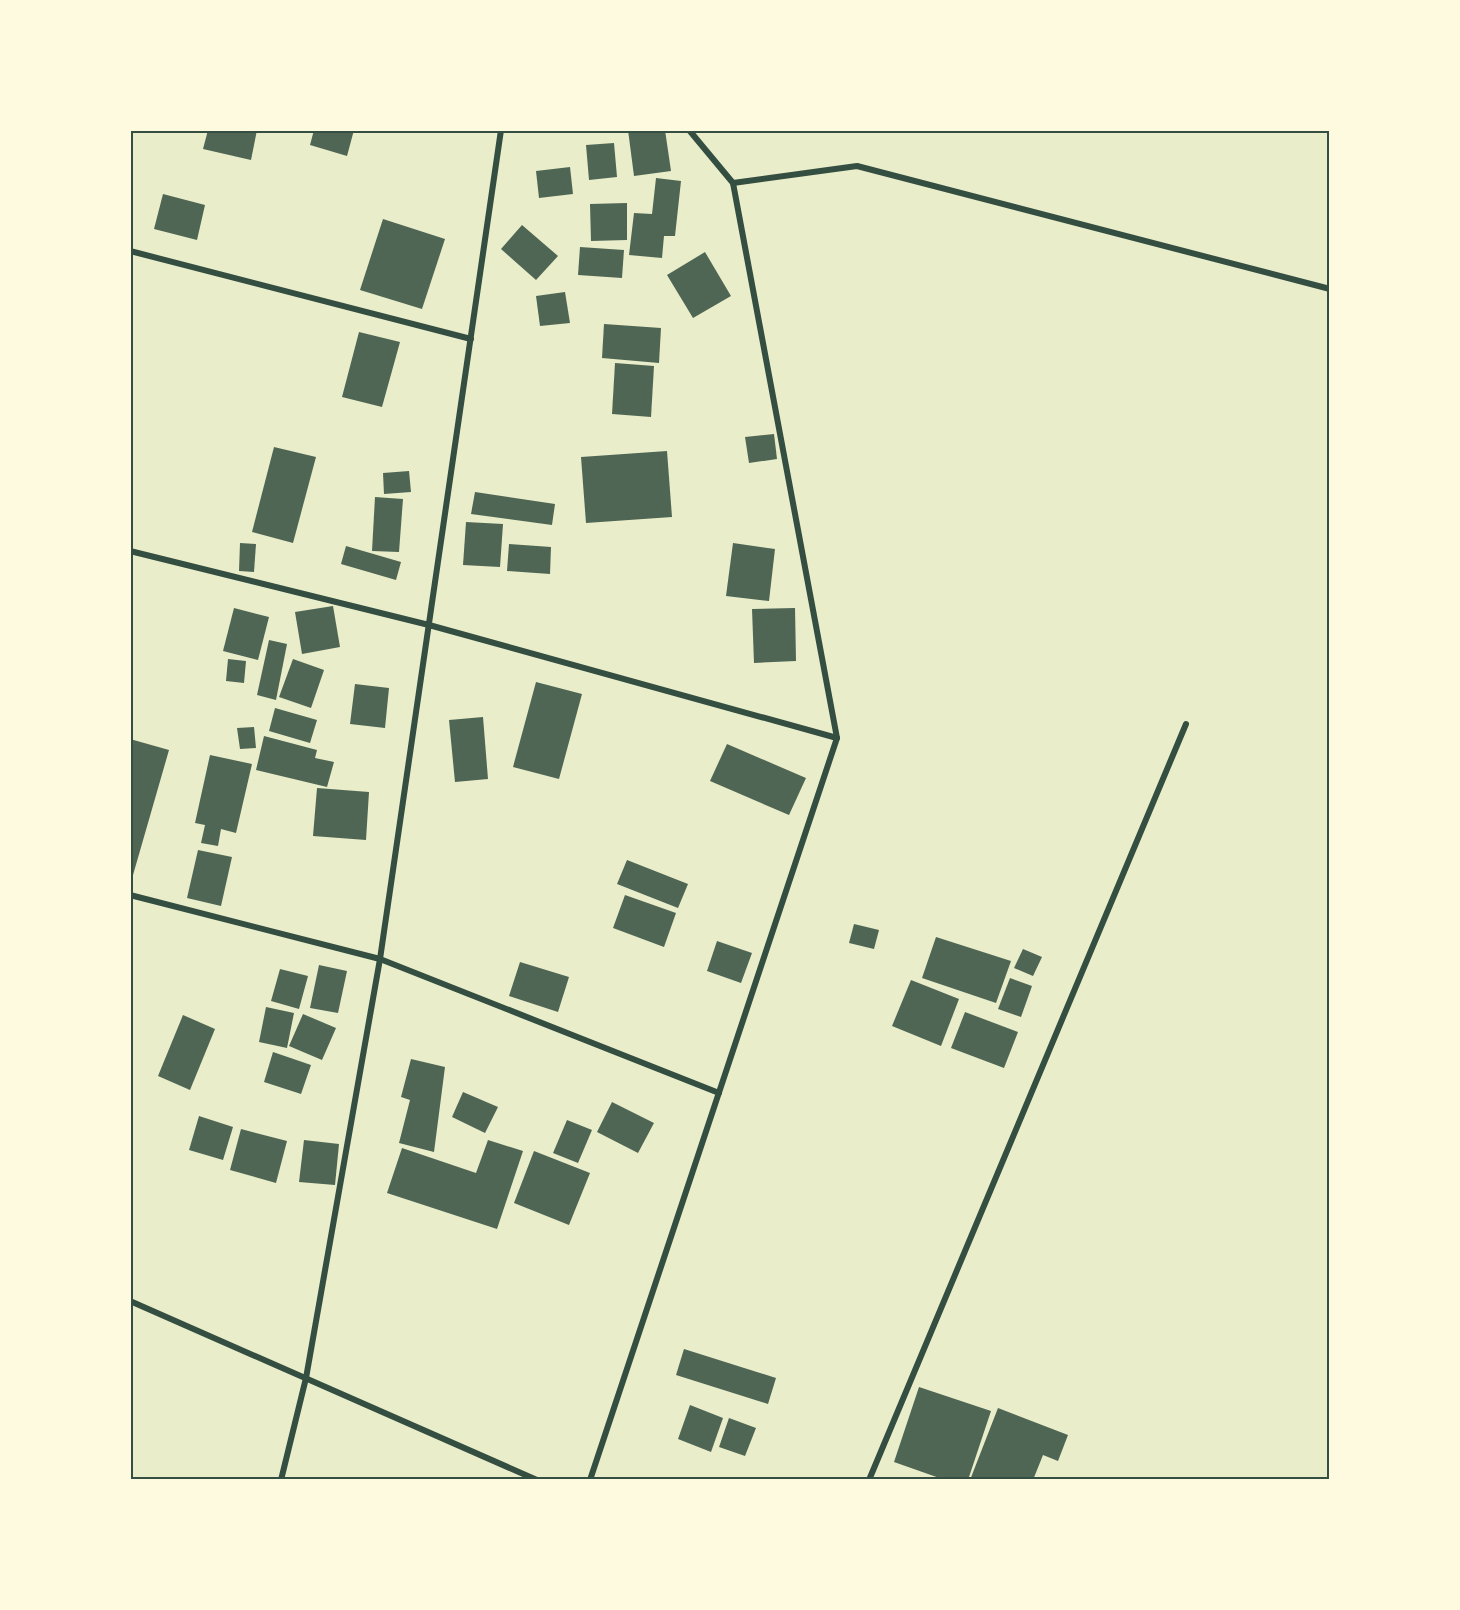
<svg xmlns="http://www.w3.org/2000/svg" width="1460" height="1610" font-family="Georgia,serif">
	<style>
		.building { fill: #4f6655 }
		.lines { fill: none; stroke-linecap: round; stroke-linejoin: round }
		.minor { stroke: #344e41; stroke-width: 6 }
		.neatline { fill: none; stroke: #344e41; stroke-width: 2 }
	</style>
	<rect width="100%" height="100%" fill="#e9edc9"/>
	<g class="building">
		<path d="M208,130H257L251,160L203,149Z"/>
		<path d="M314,130H354L347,156L310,145Z"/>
		<path d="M628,130H665L671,171L634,176Z"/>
		<path d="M614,143L617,177L589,180L586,145Z"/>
		<path d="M570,167L573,194L539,198L536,171Z"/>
		<path d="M656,178L681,181L675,236H664L662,258L629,255L634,213L652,214Z"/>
		<path d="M163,194L205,205L197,240L154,229Z"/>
		<path d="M627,203V240L591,241L590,204Z"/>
		<path d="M383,219L445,239L422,309L360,290Z"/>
		<path d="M522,225L558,256L536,280L501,249Z"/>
		<path d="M580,247L624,250L622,278L578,275Z"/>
		<path d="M705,252L731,296L693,318L667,275Z"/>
		<path d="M565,292L570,323L540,326L536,296Z"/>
		<path d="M604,324L661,328L659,363L602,358Z"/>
		<path d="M359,332L400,342L382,407L342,397Z"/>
		<path d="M615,363L654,366L651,417L612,414Z"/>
		<path d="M774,434L777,459L749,463L745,437Z"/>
		<path d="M274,447L316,457L293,543L252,532Z"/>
		<path d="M667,451L672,517L586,523L581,457Z"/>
		<path d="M409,471L411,492L384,494L383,473Z"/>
		<path d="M475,492L555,504L552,525L471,514Z"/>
		<path d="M375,497L403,499L399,552L372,551Z"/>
		<path d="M466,522L503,524L500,567L463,565Z"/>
		<path d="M240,543L256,544L254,572L239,571Z"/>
		<path d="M733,543L775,549L769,601L726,596Z"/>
		<path d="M509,544L551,547L550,574L507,571Z"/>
		<path d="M346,546L401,562L396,580L341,564Z"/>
		<path d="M333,606L340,647L302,654L295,612Z"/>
		<path d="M234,608L269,617L258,660L223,651Z"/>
		<path d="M795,608L796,661L754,663L752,609Z"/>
		<path d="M269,640L287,644L276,700L257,695Z"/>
		<path d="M228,659L246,661L244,683L226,681Z"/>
		<path d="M293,659L324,670L311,708L279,697Z"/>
		<path d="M536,682L582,694L559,779L513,767Z"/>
		<path d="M355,684L389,688L385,728L350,724Z"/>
		<path d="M275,708L317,720L310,743L269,731Z"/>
		<path d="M483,717L488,779L455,782L449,720Z"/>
		<path d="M254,727L256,748L240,749L237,728Z"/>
		<path d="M264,736L317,750L315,758L334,762L327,787L256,770Z"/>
		<path d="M130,739L169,750L131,882H130Z"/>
		<path d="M727,744L806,778L789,815L710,781Z"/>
		<path d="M210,755L252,764L236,833L221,829L218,846L201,843L205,825L195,823Z"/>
		<path d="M317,788L369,792L366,840L313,836Z"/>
		<path d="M198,850L232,857L221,906L187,898Z"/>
		<path d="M627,860L688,884L678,908L617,884Z"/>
		<path d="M625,895L676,913L664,947L613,928Z"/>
		<path d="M854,924L879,930L874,949L849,943Z"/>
		<path d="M936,937L1011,961L996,1003L922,978Z"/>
		<path d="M717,941L752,953L741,983L707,971Z"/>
		<path d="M1023,949L1042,957L1033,976L1014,968Z"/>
		<path d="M520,962L569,977L558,1012L509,996Z"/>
		<path d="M319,965L347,971L338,1013L310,1008Z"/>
		<path d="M280,969L308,976L299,1009L271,1001Z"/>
		<path d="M1010,978L1032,986L1021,1017L998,1009Z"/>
		<path d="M911,980L959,999L941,1046L892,1026Z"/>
		<path d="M266,1007L294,1013L287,1048L259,1042Z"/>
		<path d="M965,1012L1018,1032L1004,1068L951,1048Z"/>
		<path d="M303,1014L336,1028L322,1060L289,1046Z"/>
		<path d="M183,1015L215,1029L190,1090L158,1076Z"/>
		<path d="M273,1052L311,1065L301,1094L264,1082Z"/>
		<path d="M411,1059L445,1067L434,1152L399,1143L410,1100L401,1097Z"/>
		<path d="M463,1092L498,1107L485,1133L452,1117Z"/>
		<path d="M612,1102L654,1123L638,1153L597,1132Z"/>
		<path d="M199,1116L233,1127L223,1160L189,1150Z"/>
		<path d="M567,1120L592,1130L578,1163L553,1153Z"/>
		<path d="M241,1129L287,1141L276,1183L230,1170Z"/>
		<path d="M304,1140L339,1144L335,1185L299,1182Z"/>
		<path d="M488,1140L523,1151L497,1229L387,1193L402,1148L476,1173Z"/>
		<path d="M534,1151L590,1173L569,1225L514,1203Z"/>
		<path d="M684,1349L776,1378L768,1404L676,1375Z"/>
		<path d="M919,1387L991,1411L968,1480H945L894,1462Z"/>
		<path d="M690,1405L723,1418L711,1452L678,1439Z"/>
		<path d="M998,1408L1068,1435L1058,1461L1043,1455L1033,1480H970Z"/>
		<path d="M729,1418L756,1428L745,1456L719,1447Z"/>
	</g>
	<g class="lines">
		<g class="minor">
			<path d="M733,183L857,166L1330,289"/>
			<path d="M130,251L471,339"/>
			<path d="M130,551L429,625L837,738"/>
			<path d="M130,895L380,959L719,1093"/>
			<path d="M130,1301L537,1480"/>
			<path d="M281,1480L306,1378L380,959L501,130"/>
			<path d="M590,1480L837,738L733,183L689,130"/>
			<path d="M869,1480L1186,724"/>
		</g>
	</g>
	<rect width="1460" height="1610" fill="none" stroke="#fefae0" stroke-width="264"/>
	<rect x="132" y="132" width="1196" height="1346" class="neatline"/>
</svg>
